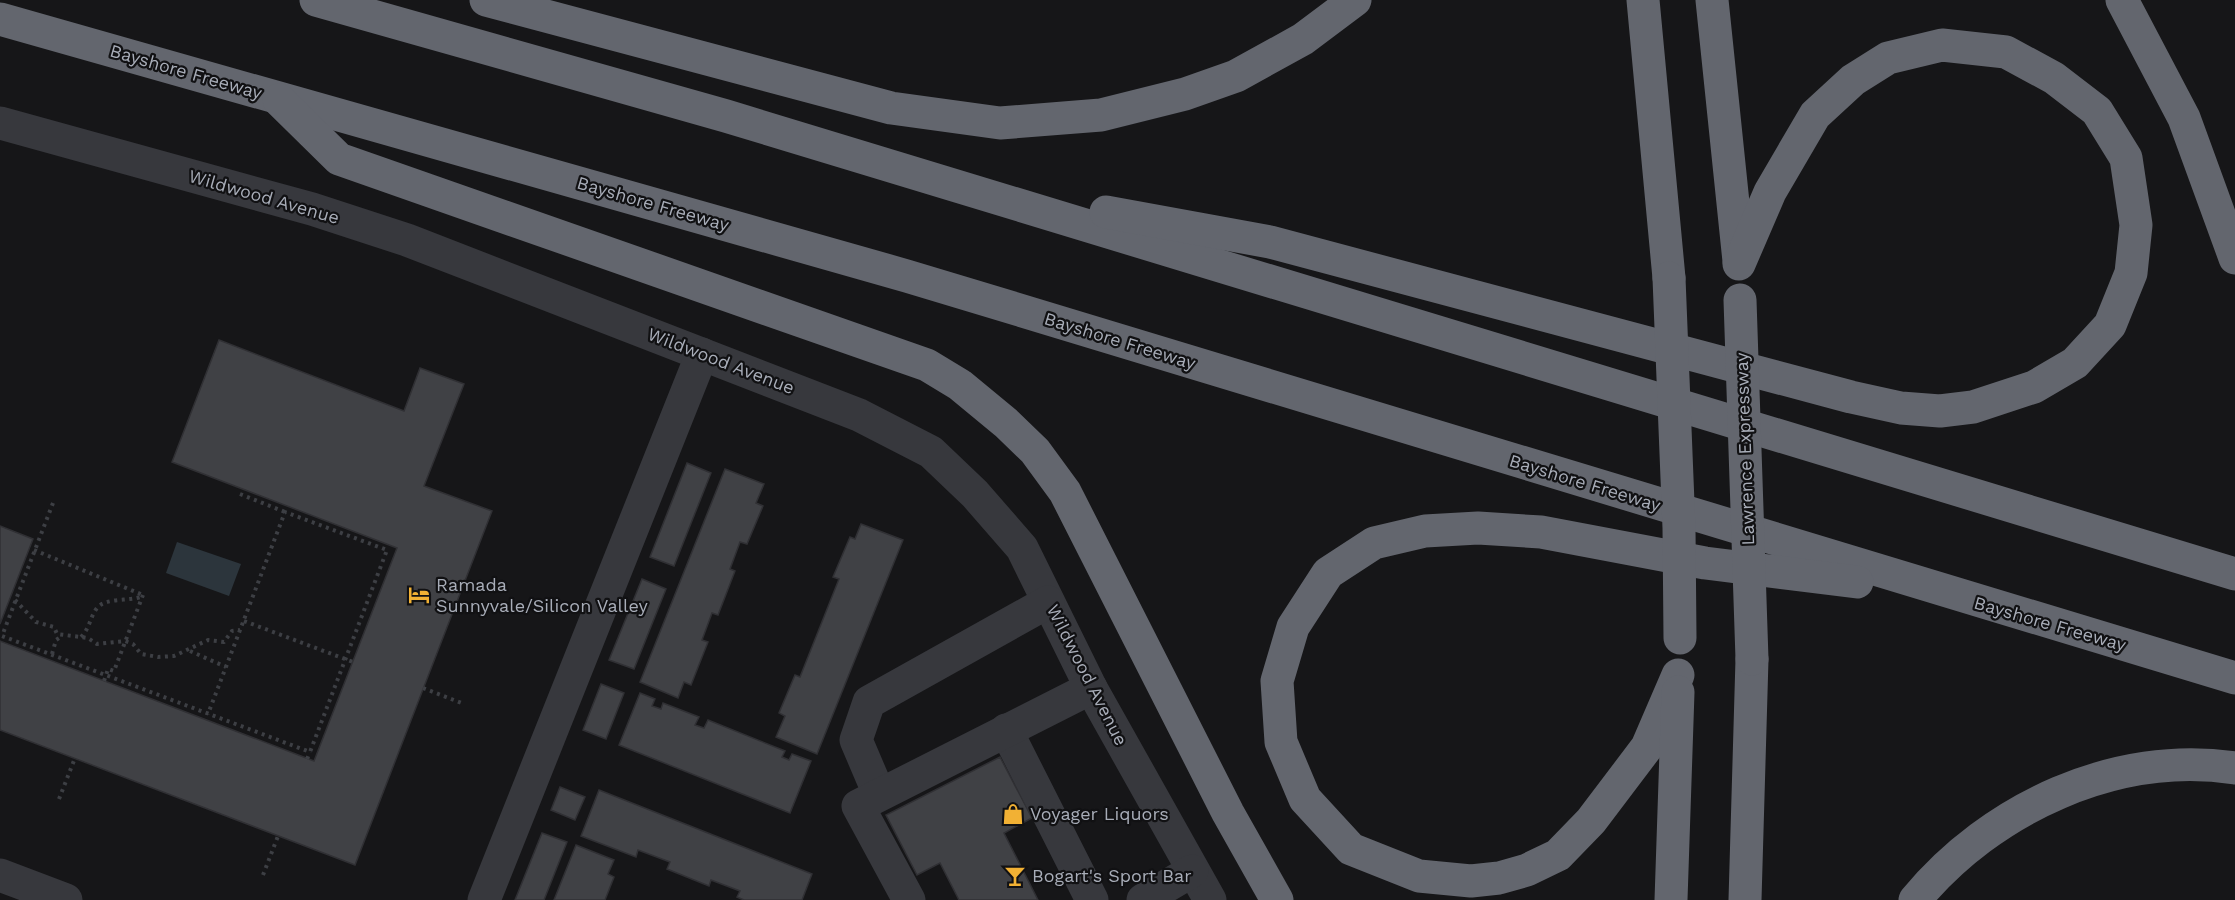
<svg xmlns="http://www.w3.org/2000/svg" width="2235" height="900" font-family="'Work Sans',sans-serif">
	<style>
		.water { fill: #2c353c }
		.building { fill: #404145; stroke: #303034; stroke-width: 1.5 }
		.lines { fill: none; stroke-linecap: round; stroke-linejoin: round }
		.path { stroke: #3d3f44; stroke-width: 4; stroke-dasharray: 3 4.5; stroke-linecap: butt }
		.minor { stroke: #37383d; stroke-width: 33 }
		.highway { stroke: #63666e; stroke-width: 33 }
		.highway-bridge { stroke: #63666e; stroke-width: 33 }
		.labels { text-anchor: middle; stroke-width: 4.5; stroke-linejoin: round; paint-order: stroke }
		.street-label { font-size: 18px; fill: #a8adb8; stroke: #111113 }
		.poi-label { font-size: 18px; fill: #a8adb8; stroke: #111113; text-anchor: start }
	</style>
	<rect width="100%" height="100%" fill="#161618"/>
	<path class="water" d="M177,542L241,564L229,596L166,573Z"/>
	<g class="building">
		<path d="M219,340L404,411L420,368L464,384L424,486L492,511L355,865L0,730V641L314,761L397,548L172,462Z"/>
		<path d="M687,463L711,473L674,566L650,557Z"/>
		<path d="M725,469L764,484L756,503L763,506L747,544L740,542L730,569L735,571L718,615L712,613L702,640L708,642L691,685L684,682L678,698L640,682Z"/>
		<path d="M861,524L903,540L817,754L776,737L785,716L779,713L795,675L800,677L839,579L833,577L850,537L855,539Z"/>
		<path d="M0,526L33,539L0,624Z"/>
		<path d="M642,579L666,589L634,669L609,660Z"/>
		<path d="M601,684L624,693L606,739L583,730Z"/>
		<path d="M640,693L655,699L652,706L661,709L663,703L699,717L695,725L704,728L708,720L785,751L782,757L789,760L792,754L811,761L790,813L619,745Z"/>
		<path d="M1000,757L1032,818L1004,833L1038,900H959L940,863L917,875L886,815Z"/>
		<path d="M560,787L585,797L575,820L551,810Z"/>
		<path d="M599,790L812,874L802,900H744L737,897L740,891L711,880L709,886L667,869L670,862L638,850L636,857L581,836Z"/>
		<path d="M542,833L567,842L544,900H515Z"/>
		<path d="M576,845L614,860L608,874L614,877L605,900H554Z"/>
	</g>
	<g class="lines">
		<g class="path">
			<path d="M240,494L285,512"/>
			<path d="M53,503L2,636L310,752L387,550L285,512L208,714"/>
			<path d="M34,550L143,595"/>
			<path d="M15,600L36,622L54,627L57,634L88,638L97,644L125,641L133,644L141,654L158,657L174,656L208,640L224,642L232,631L240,630"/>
			<path d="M244,621L353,662"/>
			<path d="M81,637C90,628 90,617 97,608C106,597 129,602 143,596"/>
			<path d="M190,651L226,667"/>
			<path d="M52,654L56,640L62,636"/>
			<path d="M104,681L108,669L114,671L143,595"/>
			<path d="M423,688L464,704"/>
			<path d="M307,759L310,752"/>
			<path d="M59,799L75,758"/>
			<path d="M263,875L278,836"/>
		</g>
		<g class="minor">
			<path d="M0,123L312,209L407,240L859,415L931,452L975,494L1022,548L1091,688L1210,900"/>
			<path d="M1006,730L1092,900"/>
			<path d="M879,794L856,740L869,702L1048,602"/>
			<path d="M0,875L66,900"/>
			<path d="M484,900L702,354"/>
			<path d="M909,900L858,806L1091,688"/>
			<path d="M1143,900L1192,871"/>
		</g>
		<g class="highway">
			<path d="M316,0L726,116L2235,574"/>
			<path d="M486,0L891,108L1000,123L1101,115L1185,94L1236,76L1303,39L1355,0"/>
			<path d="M1643,0L1669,278"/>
			<path d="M1712,0L1739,261"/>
			<path d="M2122,0L2184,118L2235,258"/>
			<path d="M0,19L907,276L2235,678"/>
			<path d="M279,100L339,159L927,365L960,385L1006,423L1035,451L1065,492L1228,813L1277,900"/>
			<path d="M1106,212L1270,242L1851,397L1901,408L1940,411L1973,407L2034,387L2075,363L2110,325L2131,273L2136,225L2126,158L2097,111L2054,78L2006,52L1942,45L1888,58L1853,80L1815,115L1770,192L1739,264"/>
			<path d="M1678,675L1647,747L1591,821L1558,855L1527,870L1499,878L1471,881L1419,876L1351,849L1305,799L1281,742L1277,681L1293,627L1328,573L1374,543L1425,531L1478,528L1541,532L1705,563L1857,582"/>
			<path d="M1671,900L1678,692"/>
			<path d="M1745,900L1752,659"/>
			<path d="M1915,900C1991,808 2116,750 2235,768"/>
		</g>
		<g class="highway-bridge">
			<path d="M1669,278L1679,528L1680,638"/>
			<path d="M1740,300L1752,659"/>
		</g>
	</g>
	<defs>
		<symbol id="hotel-bare" viewBox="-9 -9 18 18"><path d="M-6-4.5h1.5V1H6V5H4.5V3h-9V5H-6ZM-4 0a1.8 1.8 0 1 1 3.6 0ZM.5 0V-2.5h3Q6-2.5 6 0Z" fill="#f2b134" stroke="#111113" stroke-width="2.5" paint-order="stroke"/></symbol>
		<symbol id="shop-bare" viewBox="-9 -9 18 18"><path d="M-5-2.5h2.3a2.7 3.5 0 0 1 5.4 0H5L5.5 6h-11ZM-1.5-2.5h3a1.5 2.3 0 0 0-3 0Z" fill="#f2b134" stroke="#111113" stroke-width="2.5" paint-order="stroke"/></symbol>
		<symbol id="bar-bare" viewBox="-9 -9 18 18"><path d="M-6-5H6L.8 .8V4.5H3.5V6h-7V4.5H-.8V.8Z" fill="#f2b134" stroke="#111113" stroke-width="2.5" paint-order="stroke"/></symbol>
	</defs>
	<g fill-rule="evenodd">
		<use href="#hotel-bare" x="404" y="580" width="30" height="30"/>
		<use href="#shop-bare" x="998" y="799" width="30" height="30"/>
		<use href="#bar-bare" x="1000" y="861" width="30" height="30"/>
	</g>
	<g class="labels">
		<g class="street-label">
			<text transform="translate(186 72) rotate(16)" y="6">Bayshore Freeway</text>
			<text transform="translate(264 197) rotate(16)" y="6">Wildwood Avenue</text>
			<text transform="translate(653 204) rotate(16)" y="6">Bayshore Freeway</text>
			<text transform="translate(1120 341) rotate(17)" y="6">Bayshore Freeway</text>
			<text transform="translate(721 361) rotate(21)" y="6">Wildwood Avenue</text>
			<text transform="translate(1745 449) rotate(-92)" y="6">Lawrence Expressway</text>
			<text transform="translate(1585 483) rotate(17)" y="6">Bayshore Freeway</text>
			<text transform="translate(2050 624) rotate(16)" y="6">Bayshore Freeway</text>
			<text transform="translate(1087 675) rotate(63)" y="6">Wildwood Avenue</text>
		</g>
		<g class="poi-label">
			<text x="436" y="591">Ramada<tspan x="436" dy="21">Sunnyvale/Silicon Valley</tspan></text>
			<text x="1030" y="820">Voyager Liquors</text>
			<text x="1032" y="882">Bogart's Sport Bar</text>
		</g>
	</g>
</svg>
